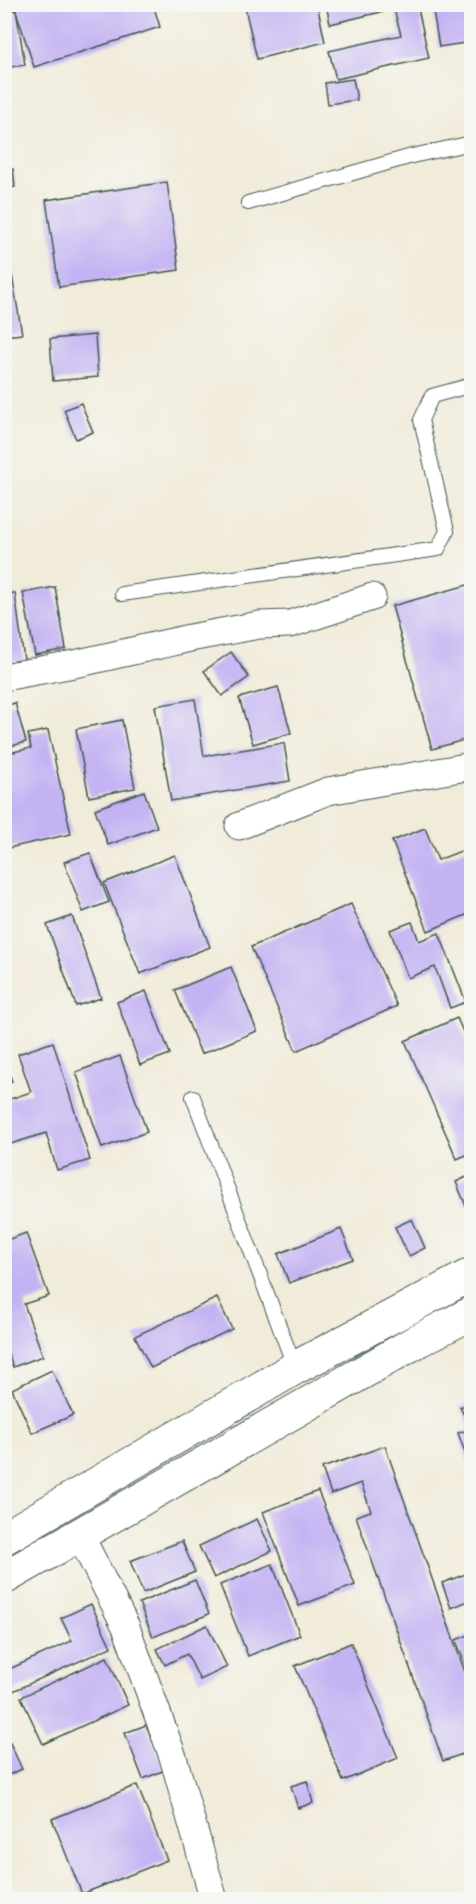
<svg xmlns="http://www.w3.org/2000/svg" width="476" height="1904" font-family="Caveat,sans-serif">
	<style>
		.building { fill: #c4b3f3 }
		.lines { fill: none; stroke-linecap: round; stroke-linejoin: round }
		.lane-casing { stroke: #3e574d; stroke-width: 16 }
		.street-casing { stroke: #3e574d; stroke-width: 29 }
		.secondary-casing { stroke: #3e574d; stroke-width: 35 }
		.lane { stroke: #fff; stroke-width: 14 }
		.street { stroke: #fff; stroke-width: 27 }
		.secondary { stroke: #fff; stroke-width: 33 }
	</style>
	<rect width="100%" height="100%" fill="#f6f6f2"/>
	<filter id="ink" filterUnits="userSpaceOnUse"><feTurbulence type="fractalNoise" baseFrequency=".0167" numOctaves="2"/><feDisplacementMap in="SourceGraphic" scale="12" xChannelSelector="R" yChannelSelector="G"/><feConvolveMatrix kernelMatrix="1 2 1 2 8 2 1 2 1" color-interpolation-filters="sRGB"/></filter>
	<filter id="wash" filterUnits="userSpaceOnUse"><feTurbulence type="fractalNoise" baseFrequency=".008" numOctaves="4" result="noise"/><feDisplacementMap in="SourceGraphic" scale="24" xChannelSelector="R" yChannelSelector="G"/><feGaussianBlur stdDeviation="1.35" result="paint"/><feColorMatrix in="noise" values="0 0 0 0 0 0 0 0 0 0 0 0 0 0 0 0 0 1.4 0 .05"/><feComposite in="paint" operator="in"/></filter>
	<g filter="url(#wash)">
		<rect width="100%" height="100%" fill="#f1ebd9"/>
		<g id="blocks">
			<g class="building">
				<path d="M25,4H153L160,27L34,67L15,8Z"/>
				<path d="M244,4H317L325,42L257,59Z"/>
				<path d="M326,4H417L429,58L336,79L329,51L401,35L394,9L330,24Z"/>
				<path d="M432,4H468L471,42L439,47Z"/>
				<path d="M16,10L25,65L10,67L4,33V11Z"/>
				<path d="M353,79L357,100L328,104L325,83Z"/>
				<path d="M13,169L15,187L4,189V170Z"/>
				<path d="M167,182L179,270L59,287L46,200Z"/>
				<path d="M4,228L22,334L4,336Z"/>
				<path d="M95,335L98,377L53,381L50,339Z"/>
				<path d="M81,403L93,432L76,439L64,410Z"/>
				<path d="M471,584V738L432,749L392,606Z"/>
				<path d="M55,587L66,649L35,655L23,593Z"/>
				<path d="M15,593L24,660L4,663V595Z"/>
				<path d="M231,652L249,677L222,696L204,671Z"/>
				<path d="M278,687L291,733L253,744L239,698Z"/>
				<path d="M195,699L204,756L284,743L290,781L171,801L155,706Z"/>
				<path d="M15,703L26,742L4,748V706Z"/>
				<path d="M122,720L135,788L89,797L76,729Z"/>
				<path d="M48,730L71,834L4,849V754L31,748L28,734Z"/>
				<path d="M144,791L157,827L108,845L95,809Z"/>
				<path d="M425,828L438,860L471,847V913L428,931L392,841Z"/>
				<path d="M90,853L109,902L83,912L64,862Z"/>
				<path d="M175,855L210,947L140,974L104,883Z"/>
				<path d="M351,904L397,1006L296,1051L251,947Z"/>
				<path d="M72,916L101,998L76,1006L47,925Z"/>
				<path d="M412,922L419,941L439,933L466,1002L450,1008L435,967L408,978L390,930Z"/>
				<path d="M231,967L257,1031L201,1054L175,990Z"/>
				<path d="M146,991L170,1054L140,1065L117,1002Z"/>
				<path d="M457,1018L471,1050V1153L457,1159L405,1041Z"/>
				<path d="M53,1042L90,1160L57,1170L46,1133L4,1146V1101L31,1092L18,1054Z"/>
				<path d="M120,1056L147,1132L102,1148L76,1072Z"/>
				<path d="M4,1061L12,1081L4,1084Z"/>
				<path d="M471,1175V1204L466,1206L456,1182Z"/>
				<path d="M412,1219L425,1248L409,1256L395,1227Z"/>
				<path d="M341,1229L353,1259L289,1283L278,1254Z"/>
				<path d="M26,1233L49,1296L24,1304L43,1356L13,1367L4,1343V1241Z"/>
				<path d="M217,1298L232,1329L151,1368L135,1336Z"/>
				<path d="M52,1370L73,1415L32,1433L12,1389Z"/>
				<path d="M471,1402V1427H470L460,1407Z"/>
				<path d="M471,1429V1469L458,1433Z"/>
				<path d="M385,1446L471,1689V1751L443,1761L356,1516L371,1511L361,1483L331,1494L322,1468Z"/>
				<path d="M318,1491L355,1585L299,1606L263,1512Z"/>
				<path d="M257,1519L272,1551L214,1578L199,1546Z"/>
				<path d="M182,1541L195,1572L143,1593L130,1561Z"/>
				<path d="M272,1564L300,1635L248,1656L220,1585Z"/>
				<path d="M471,1572V1600L451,1608L442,1583Z"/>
				<path d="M195,1580L209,1614L153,1637L139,1603Z"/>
				<path d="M91,1604L111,1647L11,1692L5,1671L72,1641L61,1618Z"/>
				<path d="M207,1625L227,1667L200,1680L187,1654L165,1665L157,1649Z"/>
				<path d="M471,1634V1669L467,1670L456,1640Z"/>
				<path d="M351,1643L398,1758L343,1781L295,1666Z"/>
				<path d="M107,1657L128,1705L43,1744L21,1697Z"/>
				<path d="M146,1725L165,1770L143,1779L125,1733Z"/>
				<path d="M10,1743L22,1769L4,1777V1745Z"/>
				<path d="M307,1781L313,1803L298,1808L291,1786Z"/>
				<path d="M137,1785L167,1860L82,1894L52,1819Z"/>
			</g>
		</g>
	</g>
	<g filter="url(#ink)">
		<use href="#blocks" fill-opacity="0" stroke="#3e574d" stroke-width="1.5"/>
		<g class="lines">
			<defs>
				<g id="lane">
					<path d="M248,203L412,156L472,143"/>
					<path d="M122,594L438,549L447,531L421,420L432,396L472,385"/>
					<path d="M193,1097L295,1368"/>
				</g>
				<g id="street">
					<path d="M4,677L79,663L190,638L259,625L290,624L372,597"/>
					<path d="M239,826L328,791L472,766"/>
					<path d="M80,1535L126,1627L173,1757L214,1900"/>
				</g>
				<g id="secondary">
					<path d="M4,1538L295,1368L472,1274"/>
					<path d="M4,1578L419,1340L472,1313"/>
				</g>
			</defs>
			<use href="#lane" class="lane-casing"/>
			<use href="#street" class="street-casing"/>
			<use href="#secondary" class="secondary-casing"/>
			<use href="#lane" class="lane"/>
			<use href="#street" class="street"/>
			<use href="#secondary" class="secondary"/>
		</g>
	</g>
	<rect width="476" height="1904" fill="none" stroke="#f6f6f2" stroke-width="24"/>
</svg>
